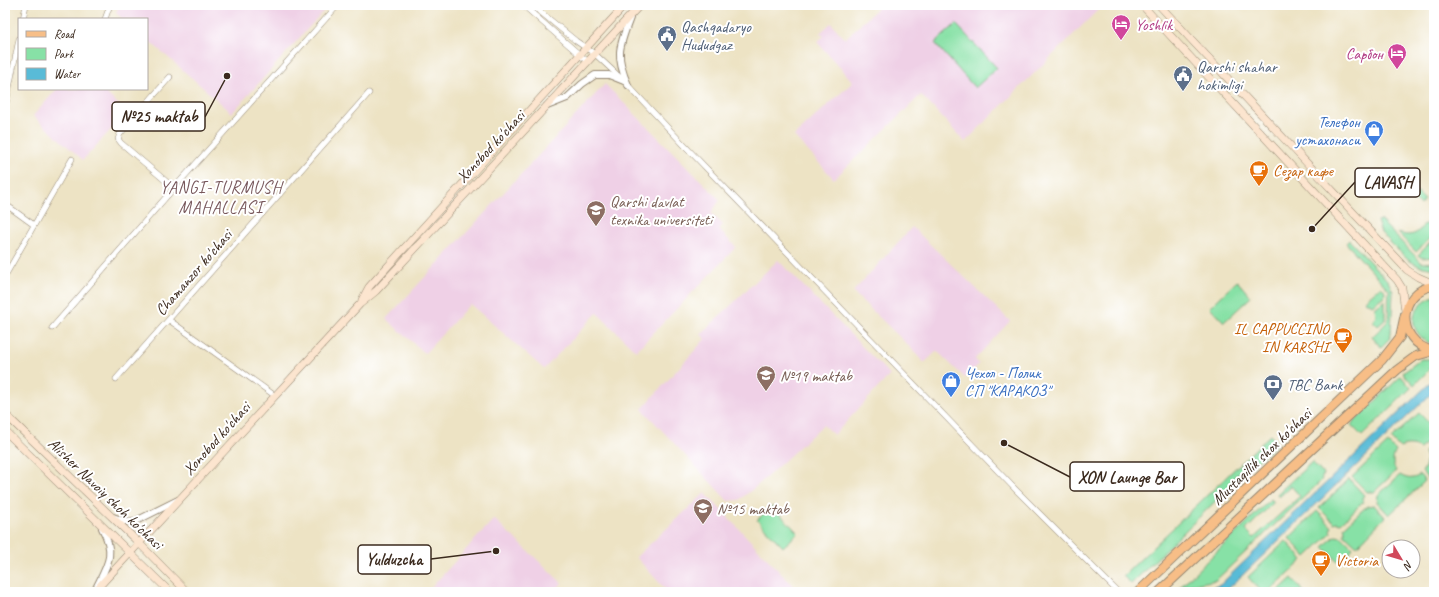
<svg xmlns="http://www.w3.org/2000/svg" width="1439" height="597" font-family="Caveat,sans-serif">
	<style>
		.built { fill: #efd0e6 }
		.green { fill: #87e1a6; stroke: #618662 }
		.water { fill: #59bbd7; stroke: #4a727a }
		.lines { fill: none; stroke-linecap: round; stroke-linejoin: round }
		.minor-casing { stroke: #948671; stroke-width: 6 }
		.tertiary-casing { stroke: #948671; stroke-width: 8 }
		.secondary-casing { stroke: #948671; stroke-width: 8 }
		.primary-casing { stroke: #948671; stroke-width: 10 }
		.minor { stroke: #fff; stroke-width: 5 }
		.tertiary { stroke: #fff; stroke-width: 6 }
		.secondary { stroke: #fce5cf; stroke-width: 7 }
		.primary { stroke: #f7be87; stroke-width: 8 }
		.labels { text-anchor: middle; stroke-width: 4; stroke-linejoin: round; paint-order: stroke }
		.hotel-label { font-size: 16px; fill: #b23c85; stroke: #fff; text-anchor: start }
		.service-label { font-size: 16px; fill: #4e5e75; stroke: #fff; text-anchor: start }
		.shop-label { font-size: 16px; fill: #366cbe; stroke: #fff; text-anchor: end }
		.street-label { font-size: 16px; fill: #3b2a1e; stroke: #fff }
		.food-label { font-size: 16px; fill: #c56008; stroke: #fff; text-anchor: start }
		.education-label { font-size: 16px; fill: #785e54; stroke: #fff; text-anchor: start }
		.neighbourhood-label { font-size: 17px; letter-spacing: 1px; fill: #78585c; stroke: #fff }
		.leader { fill: none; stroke: #3b2a1e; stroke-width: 1.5 }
		.callout-dot { fill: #3b2a1e; stroke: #fff; stroke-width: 1.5 }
		.callout { fill: #fff; stroke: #3b2a1e; stroke-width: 1.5 }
		.callout-label { font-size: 17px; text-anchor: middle; font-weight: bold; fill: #3b2a1e }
	</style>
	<rect width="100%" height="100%" fill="#fff"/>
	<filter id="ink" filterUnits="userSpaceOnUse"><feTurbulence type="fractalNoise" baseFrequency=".025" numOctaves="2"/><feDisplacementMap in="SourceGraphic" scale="8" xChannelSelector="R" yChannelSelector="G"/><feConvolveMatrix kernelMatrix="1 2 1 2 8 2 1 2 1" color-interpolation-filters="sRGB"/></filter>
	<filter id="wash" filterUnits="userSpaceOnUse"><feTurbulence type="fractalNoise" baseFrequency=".012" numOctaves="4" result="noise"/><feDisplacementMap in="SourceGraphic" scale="16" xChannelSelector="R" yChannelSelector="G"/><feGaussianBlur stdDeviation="0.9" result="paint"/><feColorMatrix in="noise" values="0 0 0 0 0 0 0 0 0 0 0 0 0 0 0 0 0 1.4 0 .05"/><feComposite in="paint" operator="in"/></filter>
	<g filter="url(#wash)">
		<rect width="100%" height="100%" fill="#ede3c4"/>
		<g class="built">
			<path d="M119,5H329L232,113L147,39V19H123L116,13Z"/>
			<path d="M881,5H886L889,9L893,5H1099L1101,7L965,142L921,95L834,179L794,136L853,82L817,42L824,36L820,33L831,23L845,39Z"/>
			<path d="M605,84L720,200L711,213L723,225L718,229L736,247L636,351L597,313L544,369L470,304L425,353L386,319Z"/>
			<path d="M57,89H101L127,112L83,160L33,116Z"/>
			<path d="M912,227L1010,321L975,359L979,364L965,378L937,351L924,363L907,344L853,292Z"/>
			<path d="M778,260L890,375L834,435L823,425L759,484L739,500L728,501L642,409L705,339L701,334Z"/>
			<path d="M705,493L796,589L794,592H668L636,557Z"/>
			<path d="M494,519L562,583L554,592H427Z"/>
		</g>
		<g class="green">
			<path d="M956,24L997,68L975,88L935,43Z"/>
			<path d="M1411,187L1425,200L1420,205L1416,201L1403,200L1404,193Z"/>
			<path d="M1380,220L1422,263L1434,262V269L1419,266L1408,260L1381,233L1377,221Z"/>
			<path d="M1424,224L1434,225V235L1416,252L1398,233C1410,237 1418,235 1424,224Z"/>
			<path d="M1434,239V257L1422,258L1418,255Z"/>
			<path d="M1349,240L1388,281L1393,292L1391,333L1390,338L1381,347L1372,337L1388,321L1389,290L1346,243Z"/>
			<path d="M1237,281L1251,297L1224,322L1210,307Z"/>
			<path d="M1381,286L1385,291L1384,296L1372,305L1369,303H1366L1365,300Z"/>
			<path d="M1434,296V345C1407,335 1407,306 1434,296Z"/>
			<path d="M1385,300V320L1378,326L1373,321L1376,315L1375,308Z"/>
			<path d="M1421,359H1434V365L1414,385L1403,373Z"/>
			<path d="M1401,376L1411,388L1362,436L1351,425Z"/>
			<path d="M1419,413L1434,428V436L1420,449C1412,445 1407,445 1400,448L1391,439Z"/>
			<path d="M1270,435L1278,443L1251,467L1248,464L1234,477L1237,480L1131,584L1123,576Z"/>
			<path d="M1388,443L1396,451C1392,458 1392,464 1396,471L1374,492H1367L1352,477Z"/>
			<path d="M1434,443V473L1428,479L1422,472C1427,465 1427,460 1424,452Z"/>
			<path d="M1312,462L1323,474L1321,481L1216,580L1180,587L1271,499L1274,502L1246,530L1254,538L1300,496L1291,486L1279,497L1277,494Z"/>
			<path d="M1400,475C1407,479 1412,480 1420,475L1425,481L1389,515L1377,502L1378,495Z"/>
			<path d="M1349,479L1364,495L1362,498L1363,502L1341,523L1337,522L1334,523L1319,508Z"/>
			<path d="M1374,505L1385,517L1357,546L1344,534L1345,530L1344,527L1367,506Z"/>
			<path d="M772,506L798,533L783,547L757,520Z"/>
			<path d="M1317,511L1332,527L1330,530L1331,533L1306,557L1289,538Z"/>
			<path d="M1335,536L1342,537L1353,548L1340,563L1323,547Z"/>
			<path d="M1286,541L1303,560L1268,592H1261L1248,577Z"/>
			<path d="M1292,578L1304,592H1277Z"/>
		</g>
		<path class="water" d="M1434,379V391L1226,591L1198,592L1220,585Z"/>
	</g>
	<g filter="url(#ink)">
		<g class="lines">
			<defs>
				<g id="minor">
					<path d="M523,5L588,62"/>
					<path d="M532,5L576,41L595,54L624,81L684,145L1017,491L1118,592"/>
					<path d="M23,19L26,5"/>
					<path d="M105,19L110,5"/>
					<path d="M170,77L120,134L118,139L121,143L174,188"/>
					<path d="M5,108L19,39"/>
					<path d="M5,204L34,225"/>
					<path d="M5,276L72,159"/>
					<path d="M169,320L274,395"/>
					<path d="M52,328L174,188L338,5"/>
					<path d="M116,379L369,93"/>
				</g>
				<g id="tertiary">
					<path d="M628,85C615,56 619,47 630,18"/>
					<path d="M547,106L567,98L582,84L595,75H609L624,81"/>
					<path d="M113,517L124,521L134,522L178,500"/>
					<path d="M96,588C108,564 116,554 102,528"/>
				</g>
				<g id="secondary">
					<path d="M1142,5L1397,280L1402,288L1405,311"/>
					<path d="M1159,5L1407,270L1418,277L1434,284"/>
					<path d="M362,300L369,287L625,5"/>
					<path d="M5,414L139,543L187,592"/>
					<path d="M5,431L170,592"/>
					<path d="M94,592L360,304L376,291L640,5"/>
				</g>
				<g id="primary">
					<path d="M1433,351C1394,341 1398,290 1434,286"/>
					<path d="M1138,592L1382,360L1400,337L1405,314"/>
					<path d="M1159,592L1397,370L1416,356L1434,351"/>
				</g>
			</defs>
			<use href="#minor" class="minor-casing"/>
			<use href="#tertiary" class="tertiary-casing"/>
			<use href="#secondary" class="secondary-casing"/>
			<use href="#primary" class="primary-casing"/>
			<use href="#minor" class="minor"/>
			<use href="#tertiary" class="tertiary"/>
			<use href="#secondary" class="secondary"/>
			<use href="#primary" class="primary"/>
		</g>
	</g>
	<defs>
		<symbol id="hotel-pin" viewBox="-11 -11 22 30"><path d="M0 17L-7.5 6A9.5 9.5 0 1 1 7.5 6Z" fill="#d1479c" stroke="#fff"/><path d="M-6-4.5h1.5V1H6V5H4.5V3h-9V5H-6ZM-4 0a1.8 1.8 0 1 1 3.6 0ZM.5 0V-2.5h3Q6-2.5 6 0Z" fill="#fff"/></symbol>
		<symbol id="civic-pin" viewBox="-11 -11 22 30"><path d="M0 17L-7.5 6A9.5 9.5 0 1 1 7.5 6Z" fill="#5c6f8a" stroke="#fff"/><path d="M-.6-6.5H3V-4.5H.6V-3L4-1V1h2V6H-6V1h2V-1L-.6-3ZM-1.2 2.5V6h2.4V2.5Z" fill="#fff"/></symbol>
		<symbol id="shop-pin" viewBox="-11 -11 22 30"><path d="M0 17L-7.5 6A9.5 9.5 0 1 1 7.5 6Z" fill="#3f7fe0" stroke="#fff"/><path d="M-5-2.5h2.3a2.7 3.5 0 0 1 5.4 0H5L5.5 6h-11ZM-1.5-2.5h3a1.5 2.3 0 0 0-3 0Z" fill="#fff"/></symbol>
		<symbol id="cafe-pin" viewBox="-11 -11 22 30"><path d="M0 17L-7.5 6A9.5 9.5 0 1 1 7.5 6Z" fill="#e8710a" stroke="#fff"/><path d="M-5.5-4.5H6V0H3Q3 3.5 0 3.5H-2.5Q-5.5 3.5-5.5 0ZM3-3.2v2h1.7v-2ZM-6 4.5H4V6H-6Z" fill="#fff"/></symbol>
		<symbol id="university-pin" viewBox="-11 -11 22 30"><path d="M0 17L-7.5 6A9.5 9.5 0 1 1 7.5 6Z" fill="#8d6e63" stroke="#fff"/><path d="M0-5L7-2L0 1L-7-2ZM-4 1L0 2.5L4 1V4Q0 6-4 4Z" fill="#fff"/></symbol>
		<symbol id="school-pin" viewBox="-11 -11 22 30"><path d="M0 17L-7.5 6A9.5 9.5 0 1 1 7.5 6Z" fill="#8d6e63" stroke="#fff"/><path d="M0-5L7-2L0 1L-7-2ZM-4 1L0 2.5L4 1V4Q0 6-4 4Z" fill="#fff"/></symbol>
		<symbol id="bank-pin" viewBox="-11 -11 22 30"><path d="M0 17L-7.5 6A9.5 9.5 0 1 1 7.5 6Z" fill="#5c6f8a" stroke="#fff"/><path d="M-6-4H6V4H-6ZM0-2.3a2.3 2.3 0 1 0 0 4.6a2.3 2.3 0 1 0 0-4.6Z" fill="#fff"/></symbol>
	</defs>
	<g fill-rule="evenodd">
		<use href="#hotel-pin" x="1110" y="13" width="22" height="30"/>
		<use href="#civic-pin" x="656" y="24" width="22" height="30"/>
		<use href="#hotel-pin" x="1386" y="42" width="22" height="30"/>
		<use href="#civic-pin" x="1172" y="64" width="22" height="30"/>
		<use href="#shop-pin" x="1363" y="119" width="22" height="30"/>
		<use href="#cafe-pin" x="1248" y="159" width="22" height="30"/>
		<use href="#university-pin" x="585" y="199" width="22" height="30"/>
		<use href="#cafe-pin" x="1332" y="326" width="22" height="30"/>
		<use href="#school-pin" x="755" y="364" width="22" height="30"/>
		<use href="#shop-pin" x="940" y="370" width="22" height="30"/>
		<use href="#bank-pin" x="1262" y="373" width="22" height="30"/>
		<use href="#school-pin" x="692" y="497" width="22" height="30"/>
		<use href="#cafe-pin" x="1310" y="549" width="22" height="30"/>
	</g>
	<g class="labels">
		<g class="hotel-label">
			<text x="1135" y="30">Yoshlik</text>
			<text x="1383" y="59" text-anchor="end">Сарбон</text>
		</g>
		<g class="service-label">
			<text x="681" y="32">Qashqadaryo<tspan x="681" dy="18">Hududgaz</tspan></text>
			<text x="1197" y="72">Qarshi shahar<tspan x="1197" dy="18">hokimligi</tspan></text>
			<text x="1287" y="390">TBC Bank</text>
		</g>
		<g class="shop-label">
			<text x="1360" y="127">Телефон<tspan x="1360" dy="18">устахонаси</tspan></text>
			<text x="965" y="378" text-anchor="start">Чехол - Полик<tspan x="965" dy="18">СП "КАРАКОЗ"</tspan></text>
		</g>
		<g class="street-label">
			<text transform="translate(490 146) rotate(-47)" y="6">Xonobod ko'chasi</text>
			<text transform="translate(193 272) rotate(-49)" y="6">Chamanzor ko'chasi</text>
			<text transform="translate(216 438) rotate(-48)" y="6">Xonobod ko'chasi</text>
			<text transform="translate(1261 456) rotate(-44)" y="6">Mustaqillik shox ko'chasi</text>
			<text transform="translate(106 493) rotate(44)" y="6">Alisher Navoiy shoh ko'chasi</text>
		</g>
		<g class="food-label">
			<text x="1273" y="176">Сезар кафе</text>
			<text x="1329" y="334" text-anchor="end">IL CAPPUCCINO<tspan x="1329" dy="18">IN KARSHI</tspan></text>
			<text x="1335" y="566">Victoria</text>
		</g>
		<g class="education-label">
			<text x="610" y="207">Qarshi davlat<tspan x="610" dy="18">texnika universiteti</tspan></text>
			<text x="780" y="381">№19 maktab</text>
			<text x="717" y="514">№15 maktab</text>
		</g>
		<g class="neighbourhood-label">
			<text x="221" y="193">YANGI-TURMUSH<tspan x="221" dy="20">MAHALLASI</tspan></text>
		</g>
	</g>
	<path class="leader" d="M227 76L205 117M1312 229L1355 182M1004 443L1070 477M496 551L431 559"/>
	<g class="callout-dot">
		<circle cx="227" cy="76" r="4"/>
		<circle cx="1312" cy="229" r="4"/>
		<circle cx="1004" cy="443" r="4"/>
		<circle cx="496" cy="551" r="4"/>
	</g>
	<g class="callout">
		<rect x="112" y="102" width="93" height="29" rx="4"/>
		<rect x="1355" y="168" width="65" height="29" rx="4"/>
		<rect x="1070" y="462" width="114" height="29" rx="4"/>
		<rect x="358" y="545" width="73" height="29" rx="4"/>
	</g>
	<g class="callout-label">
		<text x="159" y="122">№25 maktab</text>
		<text x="1388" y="188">LAVASH</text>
		<text x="1127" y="483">XON Launge Bar</text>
		<text x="394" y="565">Yulduzcha</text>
	</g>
	<rect width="1439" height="597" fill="none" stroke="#fff" stroke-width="20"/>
	<rect x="18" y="18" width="130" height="72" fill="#ffffff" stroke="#b1aaa5"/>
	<rect x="26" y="31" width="20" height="6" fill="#f7be87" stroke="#b1aaa5"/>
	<text x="54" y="38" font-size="12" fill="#3b2a1e">Road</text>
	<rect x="26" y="48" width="20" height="12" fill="#87e1a6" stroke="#b1aaa5"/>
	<text x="54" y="58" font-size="12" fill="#3b2a1e">Park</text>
	<rect x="26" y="68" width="20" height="12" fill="#59bbd7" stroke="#b1aaa5"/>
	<text x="54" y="78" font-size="12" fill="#3b2a1e">Water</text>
	<g transform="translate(1401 559) rotate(128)"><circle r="19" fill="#ffffff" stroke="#b1aaa5"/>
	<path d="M0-3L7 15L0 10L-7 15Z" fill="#d1495b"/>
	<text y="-6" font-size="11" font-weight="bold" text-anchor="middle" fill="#3b2a1e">N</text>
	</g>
</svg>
